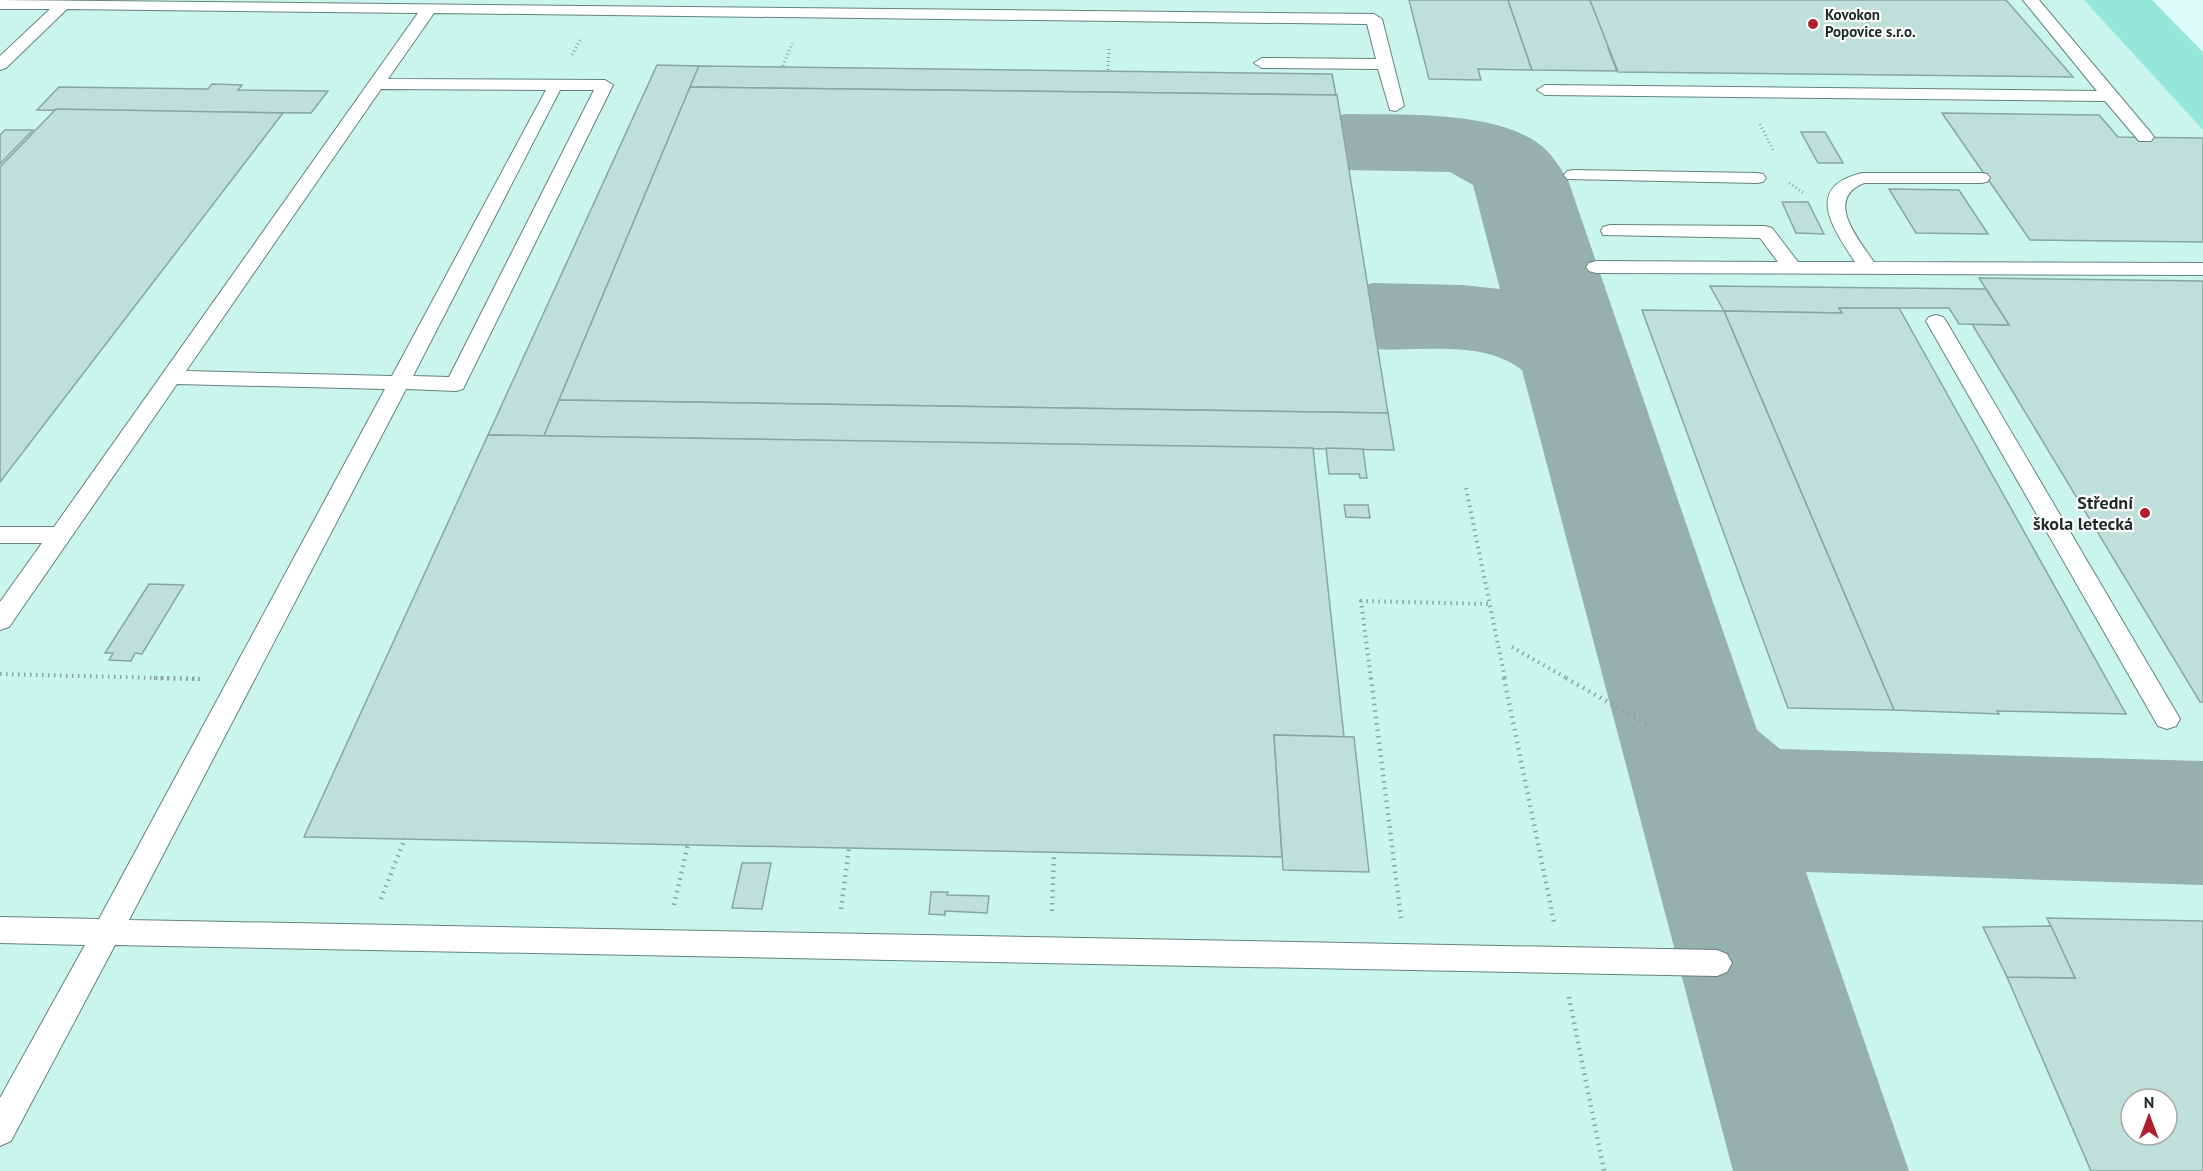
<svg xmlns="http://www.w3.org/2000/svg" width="2203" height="1171" font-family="'PT Sans',sans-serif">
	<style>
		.built { fill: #caf5ec; fill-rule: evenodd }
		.green { fill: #95e8d9 }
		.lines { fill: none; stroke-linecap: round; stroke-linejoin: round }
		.taxiway { fill: #96b0ac; fill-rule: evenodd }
		.building { fill: #bfdfd9; stroke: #87a6a0; stroke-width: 1.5; fill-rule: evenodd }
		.service-casing { stroke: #64827d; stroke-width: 2 }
		.path-far2 { stroke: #8ba49f; stroke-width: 3; stroke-dasharray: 1 3; stroke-linecap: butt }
		.path-far1 { stroke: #8ba49f; stroke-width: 4; stroke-dasharray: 1.5 4.5; stroke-linecap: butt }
		.path { stroke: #8ba49f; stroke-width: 4.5; stroke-dasharray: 1.5 5; stroke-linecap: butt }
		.service { fill: #fff; fill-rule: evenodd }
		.poi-dot { fill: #b11f2d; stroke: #fff; stroke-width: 2 }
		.labels { text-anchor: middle; stroke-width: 4.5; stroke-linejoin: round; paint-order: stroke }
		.far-poi-label { font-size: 15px; font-weight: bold; fill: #1d2a27; stroke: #fff; text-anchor: start }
		.poi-label { font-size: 18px; font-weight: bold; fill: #1d2a27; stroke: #fff; text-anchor: end }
	</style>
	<rect width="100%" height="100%" fill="#dcfdf7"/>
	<path class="built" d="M0,0H2084L2203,130V1171H0ZM2131,1099H2167V1135H2131Z"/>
	<path class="green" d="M2084,0H2152L2203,52V130Z"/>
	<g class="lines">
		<path class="taxiway" d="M1345,114C1401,115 1493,110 1539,144C1552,153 1560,168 1568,180L1757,730L1780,749L2203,761V885L1806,872L1909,1171H1733L1522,370C1481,339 1424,352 1376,349C1363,348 1348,342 1335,339L1319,316L1335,293L1373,283L1462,285L1500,289L1473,185L1450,172L1345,170L1312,162L1298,142L1312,122Z"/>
	</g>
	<g class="building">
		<path d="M1409,0H1508L1532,70L1478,69L1481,80L1429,79Z"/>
		<path d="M1508,0H1590L1610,48H1608L1617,71L1532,70Z"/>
		<path d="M1590,0H2006L2073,77L1618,72Z"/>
		<path d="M657,65L699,66L544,436L488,435Z"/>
		<path d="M699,66L1332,74L1336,95L690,87Z"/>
		<path d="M212,84L242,85L238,90L328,91L311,113L37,110L59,87L208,89Z"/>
		<path d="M690,87L1337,95L1388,413L559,400Z"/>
		<path d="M56,109L283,113L0,482V167Z"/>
		<path d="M1942,113L2099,115L2118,137L2203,138V242L2030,240Z"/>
		<path d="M5,130H33L0,164V135Z"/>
		<path d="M1801,132H1825L1843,163H1818Z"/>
		<path d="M1889,189L1959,190L1988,234L1916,233Z"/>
		<path d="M1782,202H1808L1824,234L1796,233Z"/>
		<path d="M1979,278L2203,281V702H2200L1972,324L2009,325Z"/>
		<path d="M1710,286L1986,289L2009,325L1959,324L1949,308H1839L1842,313L1724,311Z"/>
		<path d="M1839,308H1899L2126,714L1997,711L1999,714L1894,710L1724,311L1842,313Z"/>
		<path d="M1642,310L1724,311L1894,710L1788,708Z"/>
		<path d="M559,400L1388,413L1394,450L544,436Z"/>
		<path d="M488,435L1313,448L1344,737L1274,735L1282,857L304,837Z"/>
		<path d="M1326,448L1363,449L1367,478H1360L1359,474H1329Z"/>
		<path d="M1344,505H1368L1370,518L1346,517Z"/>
		<path d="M149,584L184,585L142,654L135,653L131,661L109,660L113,653H105Z"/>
		<path d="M1274,735L1354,737L1369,872L1283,870Z"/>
		<path d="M742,863H771L762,909L732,908Z"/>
		<path d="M931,892H948L947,895L989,896L987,913L945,911V915L929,914Z"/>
		<path d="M2047,918L2203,921V1171H2091L2007,977L2075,978ZM2131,1099H2167V1135H2131Z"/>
		<path d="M2051,926L2075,978L2007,977L1983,927Z"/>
	</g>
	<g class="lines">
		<defs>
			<g id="service">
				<path d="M0,0L1374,14L1382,19L1404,106L1396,111L1390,110L1378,69L1262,68L1254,63L1262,58L1376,59L1367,24L434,13L388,79L605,80L613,85L463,389L456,391L406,389L129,920L1717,950L1727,954L1732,963L1727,972L1717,976L115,945L11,1141L0,1146V1098L85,945L0,943V917L99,919L385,389L177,384L9,627L0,630V602L42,543H0V527H54L418,13L67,9L6,68L0,70V56L50,9H0ZM381,89L546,90L392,376L186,371ZM560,90H594L449,377L413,376Z"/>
				<path d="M2023,0H2039L2151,133L2154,137L2151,141H2139L2105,101L1545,95L1537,90L1545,85L2097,91Z"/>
				<path d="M1573,170L1757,173L1763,174L1766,178L1763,182L1757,183L1567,179L1564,175L1567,171Z"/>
				<path d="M1862,173H1981L1987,174L1990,178L1987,182L1981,183H1864C1824,199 1858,239 1874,262L2203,263V275L1596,273L1589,271L1586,267L1589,263L1596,261L1778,262L1760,238L1603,235L1601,231L1603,227L1610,225L1765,226L1772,228L1798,262H1855C1833,228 1803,187 1862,173Z"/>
				<path d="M1936,315L1943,317L1946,321L2176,712L2180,719L2176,726L2167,729L2158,726L1926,321L1929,317Z"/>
			</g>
		</defs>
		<use href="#service" class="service-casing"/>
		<g class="path-far2">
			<path d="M572,55L580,40"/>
			<path d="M783,66L792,43"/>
			<path d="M1108,70L1109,47"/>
			<path d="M1760,124L1774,152"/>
			<path d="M1789,183L1805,194"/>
		</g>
		<g class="path-far1">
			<path d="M1466,488L1505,679"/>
			<path d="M1512,647L1568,679"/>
			<path d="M0,674L200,679"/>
			<path d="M1371,679L1361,601L1489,604"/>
		</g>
		<g class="path">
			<path d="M154,678L200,679"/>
			<path d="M1371,678L1401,918"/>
			<path d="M1504,678L1554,922"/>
			<path d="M1566,678L1650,726"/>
			<path d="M381,899L405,838"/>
			<path d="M674,905L688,844"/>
			<path d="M841,909L849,848"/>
			<path d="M1052,911L1054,852"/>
			<path d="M1569,997L1604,1171"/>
		</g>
		<use href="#service" class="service"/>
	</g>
	<g class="poi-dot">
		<circle cx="1813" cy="24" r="6"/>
		<circle cx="2145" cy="513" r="6"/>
	</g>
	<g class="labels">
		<g class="far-poi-label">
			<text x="1825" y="20">Kovokon<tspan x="1825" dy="17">Popovice s.r.o.</tspan></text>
		</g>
		<g class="poi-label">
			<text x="2133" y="509">Střední<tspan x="2133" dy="21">škola letecká</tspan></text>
		</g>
	</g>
	<g transform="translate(2149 1117)"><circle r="28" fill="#ffffff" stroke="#a5aaa9" stroke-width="1.5"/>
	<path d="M0-4.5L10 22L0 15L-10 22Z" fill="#b11f2d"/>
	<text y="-9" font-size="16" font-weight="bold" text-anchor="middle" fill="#1d2a27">N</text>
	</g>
</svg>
